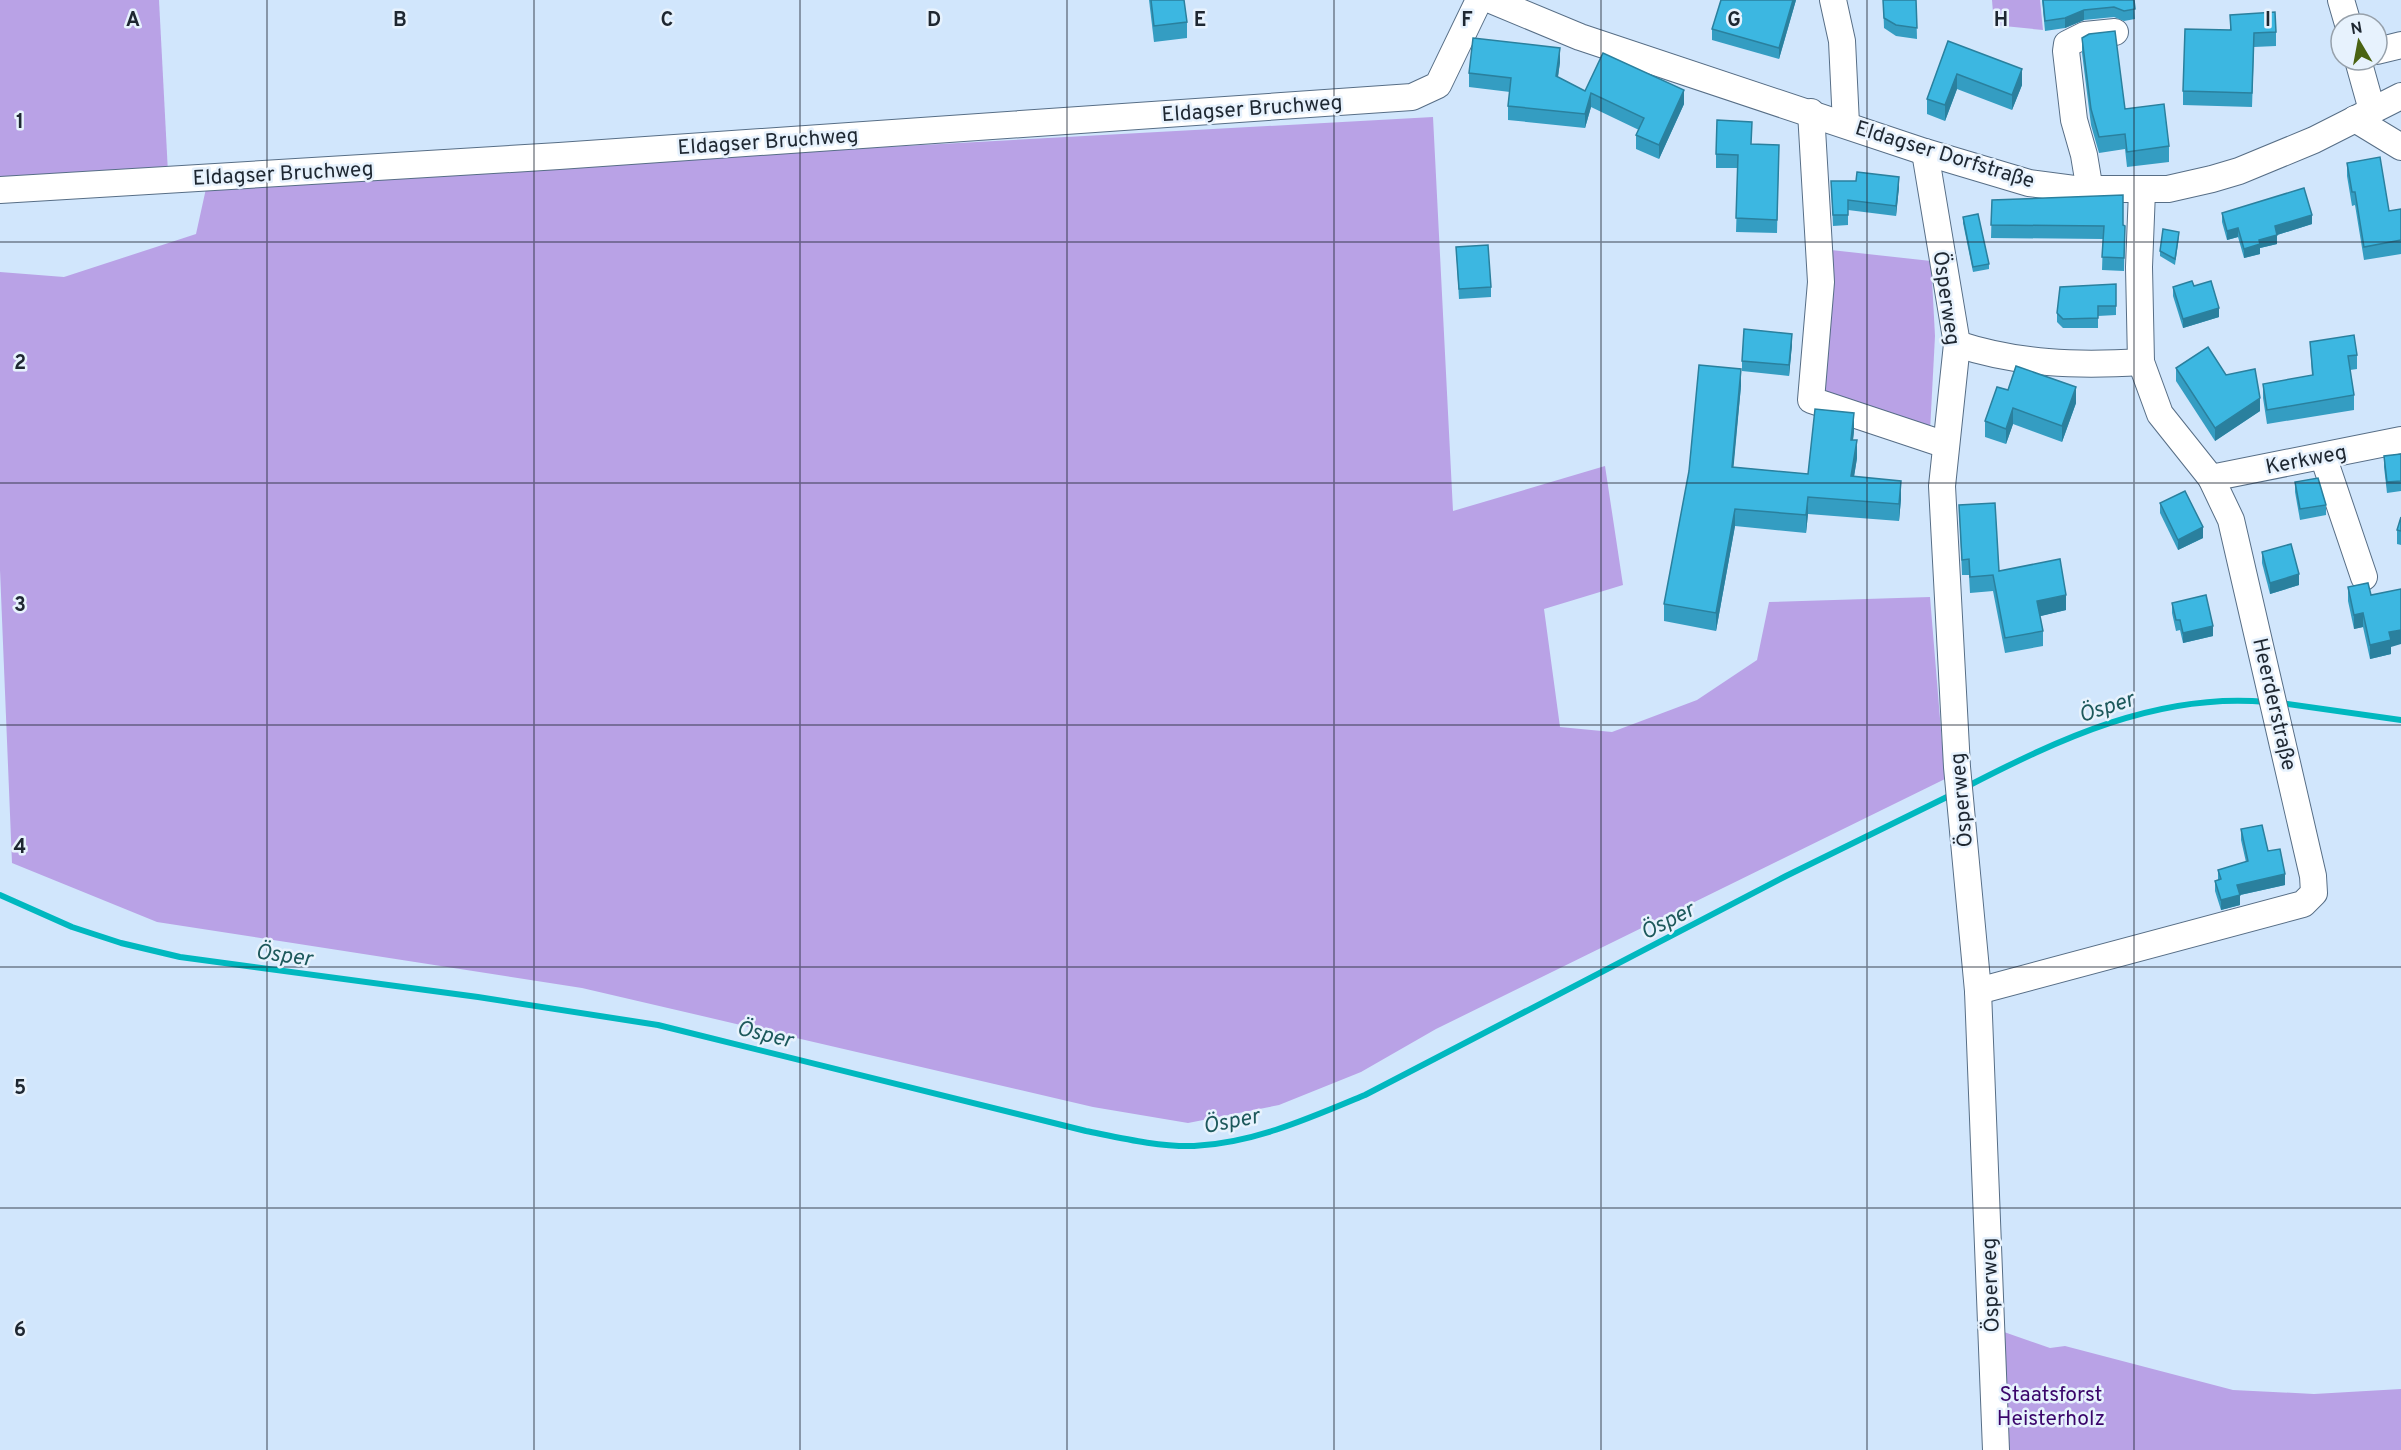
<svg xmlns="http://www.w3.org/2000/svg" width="2401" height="1450" font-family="Overpass,sans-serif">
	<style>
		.green { fill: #b9a2e6 }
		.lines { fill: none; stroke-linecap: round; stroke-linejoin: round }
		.stream { stroke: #00b8bf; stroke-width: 6 }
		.minor-casing { stroke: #576e86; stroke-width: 28 }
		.minor { stroke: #fff; stroke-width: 26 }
		.wall { fill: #349dc2 }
		.shaded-wall { fill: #2a809e }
		.building { fill: #3cb7e1; stroke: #2a809e; stroke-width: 1.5 }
		.grid { fill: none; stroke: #1e2731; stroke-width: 1.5; stroke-opacity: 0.55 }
		.labels { text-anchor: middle; stroke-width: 5; stroke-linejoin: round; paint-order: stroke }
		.street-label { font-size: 21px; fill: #1e2731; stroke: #e7f2fd }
		.park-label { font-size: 21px; fill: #3a056a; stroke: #e7f2fd }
		.water-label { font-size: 22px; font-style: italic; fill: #1d595c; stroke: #e7f2fd }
		.grid-label { font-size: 20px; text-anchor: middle; font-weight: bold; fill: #1e2731; stroke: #e7f2fd; stroke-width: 5; stroke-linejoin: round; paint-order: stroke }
	</style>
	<rect width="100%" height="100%" fill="#d1e6fc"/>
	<g class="green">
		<path d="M0,0H159L168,173L0,180Z"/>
		<path d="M1992,0H2040L2043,30L1994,25Z"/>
		<path d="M1433,117L1453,511L1605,466L1623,585L1544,609L1560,727L1612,732L1697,700L1757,660L1769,602L1930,597L1945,779L1436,1029L1361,1072L1279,1105L1188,1123L1093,1107L582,988L157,922L12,863L0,570V272L64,277L196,234L207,184Z"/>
		<path d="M1831,250L1931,261L1935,336L1930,431L1816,395Z"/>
		<path d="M2004,1332L2050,1348L2065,1346L2233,1390L2314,1394L2401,1389V1450H2007Z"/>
	</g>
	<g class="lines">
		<g class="stream">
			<path d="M2280,703L2401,720"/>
			<path d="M1964,788C2059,739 2158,692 2267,702"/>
			<path d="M0,895L72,927L121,943L180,957L478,997L658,1025L1086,1131C1121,1138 1158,1147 1194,1146C1254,1143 1310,1118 1365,1095L1786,876L1953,794"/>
		</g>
		<defs>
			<g id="minor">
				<path d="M1491,0L1580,37L1925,152L2029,183L2074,189H2168L2212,179L2239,171L2314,140L2401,96"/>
				<path d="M1833,0L1842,41L1846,124"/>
				<path d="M2341,0L2348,24"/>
				<path d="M2377,51L2401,45"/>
				<path d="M2358,60L2372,110"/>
				<path d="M1811,112L1821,282L1811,400L1946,445"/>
				<path d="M2355,119L2401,147"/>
				<path d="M1925,152L1957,344L1942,486L1957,767L1978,991L1996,1450"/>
				<path d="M0,190L559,156L1412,97L1438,85L1479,0"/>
				<path d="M2090,191L2084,155L2074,120L2066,51L2067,44L2085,35L2115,32"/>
				<path d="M1957,344C2018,364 2077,366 2141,362"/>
				<path d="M2323,456L2364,577"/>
				<path d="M2211,478L2401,440"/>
				<path d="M1978,991L2303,904L2314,893L2313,876L2231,520L2211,478L2160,414L2141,362L2139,267L2142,191"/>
			</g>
		</defs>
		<use href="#minor" class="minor-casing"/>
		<use href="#minor" class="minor"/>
	</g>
	<g class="wall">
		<path d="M1149,0H1184L1187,22V38L1154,42Z"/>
		<path d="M1796,0L1779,59L1712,40V29Z"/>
		<path d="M1883,0H1916L1917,39L1896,36L1884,28Z"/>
		<path d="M2042,0H2134L2135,19L2124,21L2114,17L2084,20L2065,28L2045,31Z"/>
		<path d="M2230,15L2276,32V46L2254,47L2252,107L2183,105V91L2230,29Z"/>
		<path d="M2082,38L2125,109L2169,146V162L2127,167L2125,149L2099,153L2091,125L2082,53Z"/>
		<path d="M1948,41L2022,85L2012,110L1957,89L1945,121L1927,114V99Z"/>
		<path d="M1560,62L1558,77L1585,91L1684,104L1659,159L1636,149V135L1639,130L1591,107L1585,128L1508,120V106L1510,92L1469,87V73Z"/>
		<path d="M1752,144L1779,145L1777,233L1736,232L1738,168H1716V154Z"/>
		<path d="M2347,163L2389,211L2401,209V254L2364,260L2355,205L2352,206L2347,176Z"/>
		<path d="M1831,181L1899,187L1896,216L1848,210V225L1833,226Z"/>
		<path d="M1992,200L2125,226L2124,271L2102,270L2103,239L1991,238Z"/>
		<path d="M2222,213L2312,224L2277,235V244L2260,248V254L2244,258L2238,237L2227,240L2222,222Z"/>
		<path d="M1963,217L1989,264V269L1973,272L1963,223Z"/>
		<path d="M2179,237L2175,265L2160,256V251Z"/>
		<path d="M1456,247L1491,287V297L1459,299Z"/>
		<path d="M2116,284V315L2098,316V328H2063L2057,322V313Z"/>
		<path d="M2194,286L2219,317L2183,328L2173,296V287Z"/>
		<path d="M2310,342L2357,355V369L2350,370L2354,395V410L2267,424L2263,398V384L2312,376Z"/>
		<path d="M1792,344L1789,376L1742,371V361Z"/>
		<path d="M2176,368L2226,375L2260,411L2215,441L2176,381Z"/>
		<path d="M1741,386L1733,467L1808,474L1854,431L1853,440L1857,458L1854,477L1901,499L1899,521L1808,514L1806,533L1735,526L1716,631L1664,621V604Z"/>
		<path d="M2008,390L2076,403L2062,442L2013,424L2006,444L1985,437V421Z"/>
		<path d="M2401,454V491L2387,493L2384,467V456Z"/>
		<path d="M2295,482L2326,505V515L2300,520L2295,492Z"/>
		<path d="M2160,503L2203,538L2178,550L2160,513Z"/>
		<path d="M1959,505L1999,571L2066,610L2040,616L2043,631V646L2005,653L1993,591L1970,593L1969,575H1962Z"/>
		<path d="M2401,517V545L2397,544V530Z"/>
		<path d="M2262,552L2299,585L2270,594L2262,563Z"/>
		<path d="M2348,587L2371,595L2391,647V654L2370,659L2363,627L2354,629L2348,601Z"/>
		<path d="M2172,603L2213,636L2183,643L2180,630L2176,631L2172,613Z"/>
		<path d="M2241,829L2268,851L2285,885L2240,895V905L2221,910L2215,891V881L2218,880V870L2246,862L2241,840Z"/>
	</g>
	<g class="shaded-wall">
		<path d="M1793,0H1796L1779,59V48Z"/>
		<path d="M2084,10V20L2065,28V18Z"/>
		<path d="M1560,48V62L1556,90V76Z"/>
		<path d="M2022,69V85L2012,110V95Z"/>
		<path d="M1957,74V89L1945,121V105Z"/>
		<path d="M1684,90V104L1659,159V145Z"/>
		<path d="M1591,93V107L1585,128V114Z"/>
		<path d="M1899,177V187L1896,216V206Z"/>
		<path d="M2312,215V224L2277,235V244L2260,248V254L2244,258V249L2259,240L2275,226Z"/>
		<path d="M2238,228V237L2227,240V231Z"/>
		<path d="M2219,308V317L2183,328V319Z"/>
		<path d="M1792,334V344L1789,376V365Z"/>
		<path d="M1741,369V386L1732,484V467Z"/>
		<path d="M2076,387V403L2062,442V426Z"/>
		<path d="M2260,398V411L2215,441V428Z"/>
		<path d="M2013,408V424L2006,444V429Z"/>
		<path d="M1854,413V431L1851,457V440Z"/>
		<path d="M1857,440V458L1851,494V476Z"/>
		<path d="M1901,481V499L1899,521V504Z"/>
		<path d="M1808,497V514L1806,533V515Z"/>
		<path d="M1735,509V526L1716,631V613Z"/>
		<path d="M2203,527V538L2178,550V540Z"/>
		<path d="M2299,574V585L2270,594V583Z"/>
		<path d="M2066,595V610L2037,617V601Z"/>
		<path d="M2363,613V627L2354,629V615Z"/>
		<path d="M2213,626V636L2183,643V633Z"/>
		<path d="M2401,630V644L2391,647V654L2370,659V645L2389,632Z"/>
		<path d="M2285,874V885L2240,895V905L2221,910V900L2237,885Z"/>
	</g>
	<g class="building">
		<path d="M1151,0H1184L1187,22L1154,26Z"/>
		<path d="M1721,0H1793L1779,48L1712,29Z"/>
		<path d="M1883,0H1916L1917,28L1896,25L1884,18Z"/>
		<path d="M2043,0H2134L2135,9L2124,11L2114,7L2084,10L2065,18L2045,21Z"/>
		<path d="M2275,12L2276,32L2254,33L2252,93L2183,91L2185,29L2231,30L2230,15Z"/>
		<path d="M2115,31L2125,109L2164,104L2169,146L2127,152L2125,134L2099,137L2091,109L2082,38L2089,34Z"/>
		<path d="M1473,38L1560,48L1556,76L1585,91L1603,53L1684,90L1659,145L1636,135L1644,118L1591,93L1585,114L1508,106L1511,78L1469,73Z"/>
		<path d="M1948,41L2022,69L2012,95L1957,74L1945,105L1927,99Z"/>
		<path d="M1717,120L1752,122L1751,144L1779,145L1777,220L1736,218L1738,155L1716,154Z"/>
		<path d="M2380,157L2389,211L2401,209V240L2364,247L2355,192H2352L2347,163Z"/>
		<path d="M1857,172L1899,177L1896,206L1848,200V215H1833L1831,181H1856Z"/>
		<path d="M2304,188L2312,215L2275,226L2277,235L2259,240L2260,244L2244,249L2238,228L2227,231L2222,213Z"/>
		<path d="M2123,195V225L2125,226L2124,258L2102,257L2104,226L1991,225L1992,200Z"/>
		<path d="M1978,214L1989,264L1973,267L1963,217Z"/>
		<path d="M2163,229L2179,232L2175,259L2160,251Z"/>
		<path d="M1488,245L1491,287L1459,289L1456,247Z"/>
		<path d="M2192,281L2194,286L2211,281L2219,308L2183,319L2173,287Z"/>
		<path d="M2116,284V306H2098V318L2063,319L2057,313L2060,287Z"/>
		<path d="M1744,329L1792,334L1789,365L1742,361Z"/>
		<path d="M2354,335L2357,355L2348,356L2354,395L2267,410L2263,384L2313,375L2310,342Z"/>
		<path d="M2208,347L2226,375L2255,369L2260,398L2215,428L2176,368Z"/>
		<path d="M1699,365L1741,369L1732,467L1808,474L1815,409L1854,413L1851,440H1857L1851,476L1901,481L1899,504L1808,497L1806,515L1735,509L1716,613L1664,604L1689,471Z"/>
		<path d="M2016,366L2076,387L2062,426L2013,408L2006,429L1985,421L1997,387L2008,390Z"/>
		<path d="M2401,454V481L2387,482L2384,456Z"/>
		<path d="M2318,478L2326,505L2300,509L2295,482Z"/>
		<path d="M2185,491L2203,527L2178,540L2160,503Z"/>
		<path d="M1995,503L1999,571L2060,559L2066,595L2037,601L2043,631L2005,638L1993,575L1970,577L1969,559L1962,560L1959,505Z"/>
		<path d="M2401,517V531L2397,530Z"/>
		<path d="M2291,544L2299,574L2270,583L2262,552Z"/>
		<path d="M2368,583L2371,595L2401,589V630L2389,632L2391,640L2370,645L2363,613L2354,615L2348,587Z"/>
		<path d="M2206,595L2213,626L2183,633L2180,620H2176L2172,603Z"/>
		<path d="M2262,825L2268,851L2280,849L2285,874L2237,885L2240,895L2221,900L2215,881L2221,879L2218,870L2248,861L2241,829Z"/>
	</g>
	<path class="grid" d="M267,0V1450M534,0V1450M800,0V1450M1067,0V1450M1334,0V1450M1601,0V1450M1867,0V1450M2134,0V1450M0,242H2401M0,483H2401M0,725H2401M0,967H2401M0,1208H2401"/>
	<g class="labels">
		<g class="street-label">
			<text transform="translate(1252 108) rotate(-4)" y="7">Eldagser Bruchweg</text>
			<text transform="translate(768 141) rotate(-4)" y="7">Eldagser Bruchweg</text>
			<text transform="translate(1945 154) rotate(17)" y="7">Eldagser Dorfstraße</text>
			<text transform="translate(283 173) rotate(-3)" y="7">Eldagser Bruchweg</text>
			<text transform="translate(1947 298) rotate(82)" y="7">Ösperweg</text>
			<text transform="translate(2306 459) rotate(-11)" y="7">Kerkweg</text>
			<text transform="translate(2275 704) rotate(77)" y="7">Heerderstraße</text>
			<text transform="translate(1961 800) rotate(-95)" y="7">Ösperweg</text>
			<text transform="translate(1990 1285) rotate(-92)" y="7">Ösperweg</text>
		</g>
		<g class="park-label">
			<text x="2051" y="1401">Staatsforst<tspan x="2051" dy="24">Heisterholz</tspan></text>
		</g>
		<g class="water-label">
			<text transform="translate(2106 706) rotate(-18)" y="8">Ösper</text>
			<text transform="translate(1667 920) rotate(-27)" y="8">Ösper</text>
			<text transform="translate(284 954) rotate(8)" y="8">Ösper</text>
			<text transform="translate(765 1033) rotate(14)" y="8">Ösper</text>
			<text transform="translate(1231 1120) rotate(-11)" y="8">Ösper</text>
		</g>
	</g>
	<g class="grid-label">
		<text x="133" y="26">A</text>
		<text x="400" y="26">B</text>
		<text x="667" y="26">C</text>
		<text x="934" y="26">D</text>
		<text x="1200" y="26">E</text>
		<text x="1467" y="26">F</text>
		<text x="1734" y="26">G</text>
		<text x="2001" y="26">H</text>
		<text x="2268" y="26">I</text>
		<text x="20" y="128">1</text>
		<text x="20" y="369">2</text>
		<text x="20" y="611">3</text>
		<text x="20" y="853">4</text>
		<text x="20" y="1094">5</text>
		<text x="20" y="1336">6</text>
	</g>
	<g transform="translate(2359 42) rotate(350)"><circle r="28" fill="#e7f2fd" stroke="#97a1ab" stroke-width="1.5"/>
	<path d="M0-4.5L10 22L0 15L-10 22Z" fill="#4a6312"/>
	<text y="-9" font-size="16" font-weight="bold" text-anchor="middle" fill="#1e2731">N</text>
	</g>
</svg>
